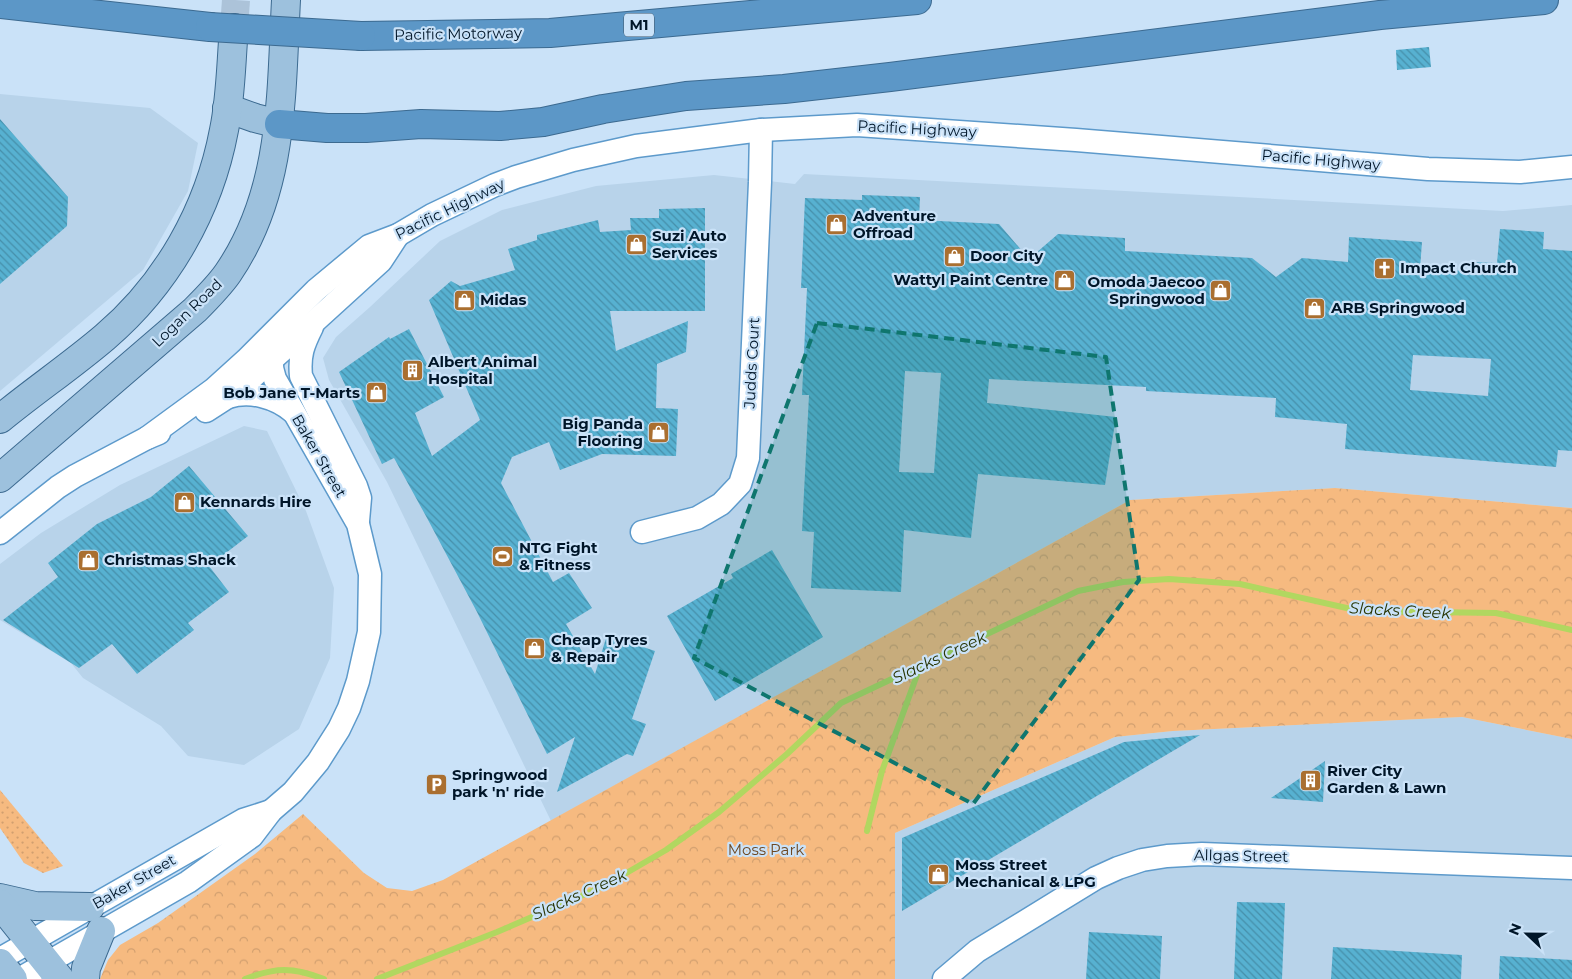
<svg xmlns="http://www.w3.org/2000/svg" width="1572" height="979" font-family="Montserrat,sans-serif">
	<style>
		.built { fill: #b8d3ea }
		.grass { fill: url(#grass-dots) }
		.park { fill: url(#park-crowns) }
		.lines { fill: none; stroke-linecap: round; stroke-linejoin: round }
		.stream { stroke: #b1d760; stroke-width: 6 }
		.building { fill: url(#building-back-hatch); fill-rule: evenodd }
		.major-tunnel { stroke: #acc3d9; stroke-width: 28; stroke-dasharray: 28 14; stroke-linecap: butt }
		.minor-casing { stroke: #5d9acb; stroke-width: 25 }
		.major-casing { stroke: #3c6a90; stroke-width: 30 }
		.highway-casing { stroke: #3c6a90; stroke-width: 30 }
		.minor { stroke: #fff; stroke-width: 22 }
		.major { stroke: #9dc1dd; stroke-width: 28 }
		.highway { stroke: #5c97c7; stroke-width: 28 }
		.highway-bridge-casing { stroke: #3c6a90; stroke-width: 30; stroke-linecap: butt }
		.highway-bridge { stroke: #5c97c7; stroke-width: 28 }
		.marked { fill: #0f766e; fill-opacity: 0.2; stroke: #0f766e; stroke-width: 4; stroke-dasharray: 10 6; stroke-linejoin: round }
		.labels { text-anchor: middle; stroke-width: 4.5; stroke-linejoin: round; paint-order: stroke }
		.shield { fill: #cae2f8; stroke: #3d5367; stroke-width: 1 }
		.shield-label { font-size: 14px; font-weight: bold; fill: #001629 }
		.street-label { font-size: 15px; fill: #001629; stroke: #cae2f8 }
		.poi-label { font-size: 15px; font-weight: bold; fill: #001629; stroke: #cae2f8; text-anchor: start }
		.park-label { font-size: 15px; fill: #6d4823; stroke: #cae2f8 }
		.water-label { font-size: 16px; font-style: italic; fill: #283503; stroke: #cae2f8 }
	</style>
	<defs>
		<pattern id="grass-dots" width="8" height="8" patternUnits="userSpaceOnUse" patternTransform="scale(1.25)"><rect width="8" height="8" fill="#f6ba80"/><path d="M2 2h.1M6 6h.1" fill="none" stroke="#d19f6f" stroke-width="1.8" stroke-linecap="round"/></pattern>
		<pattern id="park-crowns" width="20" height="18" patternUnits="userSpaceOnUse" patternTransform="scale(1.25)"><rect width="20" height="18" fill="#f6ba80"/><path d="M2 6a3 3 0 1 1 6 0M12 15a3 3 0 1 1 6 0" fill="none" stroke="#d19f6f"/></pattern>
		<pattern id="building-back-hatch" width="6" height="6" patternUnits="userSpaceOnUse" patternTransform="scale(1.25)"><rect width="6" height="6" fill="#57b1d1"/><path d="M-1 5l2 2M0 0l6 6M5-1l2 2" fill="none" stroke="#468faa"/></pattern>
	</defs>
	<rect width="100%" height="100%" fill="#cae2f8"/>
	<g class="built">
		<path d="M0,94L150,108L198,143L188,191L143,270L0,391Z"/>
		<path d="M804,174L1503,211L1572,205V508L1335,488L1130,500L551,821L387,482L329,380L323,358L336,337L370,307L440,241L502,210L596,186L714,175L795,184Z"/>
		<path d="M244,426L267,431L306,511L334,588L330,658L299,729L244,765L188,756L161,726L83,678L71,663L0,620V564L41,533L120,485Z"/>
		<path d="M1462,717L1572,739V979H895V833L1115,737L1173,731Z"/>
	</g>
	<path class="grass" d="M0,790L63,866L43,873L24,863L0,828Z"/>
	<path class="park" d="M1335,488L1572,508V739L1462,717L1173,731L1115,737L895,833V979H100L108,960L120,945L158,923L255,854L303,814L364,873L387,888L412,891L443,880L1130,500Z"/>
	<g class="lines">
		<g class="stream">
			<path d="M867,831L882,771L921,664"/>
			<path d="M245,979C276,967 293,967 324,979"/>
			<path d="M377,979L497,932L604,886L666,850L719,812L787,754L841,703L1078,591L1123,582L1169,579L1240,584L1360,611L1496,613L1572,630"/>
		</g>
	</g>
	<g class="building">
		<path d="M1429,47L1431,67L1397,70L1396,50Z"/>
		<path d="M0,119L68,197L67,226L0,284Z"/>
		<path d="M862,195L920,197L919,220L999,224L1029,259L1058,234L1125,238V251L1252,258L1276,277L1302,258L1348,262L1349,237L1422,242L1420,269L1469,271L1470,262L1497,263L1500,229L1544,232L1543,249L1572,251V451L1558,450L1556,467L1345,449L1347,424L1275,417L1276,398L1146,391V387L989,379L987,403L1116,417L1105,485L978,474L971,538L904,530L901,592L811,588L814,532L802,531L809,395H802L807,288H801L805,198L862,200ZM1413,355L1491,359L1488,396L1410,390ZM905,371L941,373L934,473L899,472Z"/>
		<path d="M705,208V311H610L616,351L688,321L686,352L657,364L656,408L678,409L676,456L602,454L560,470L549,442L512,457L501,483L553,582L569,573L592,608L566,624L595,674L607,635L655,651L632,719L646,724L633,756L627,754L557,792L575,737L547,754L477,612L427,518L394,458L382,464L339,372L389,337L390,339L409,329L444,397L415,413L432,456L480,420L429,300L451,281L460,286L515,270L508,249L537,240V235L598,220L600,232L631,230L630,218H659V209Z"/>
		<path d="M189,466L248,536L209,566L229,592L188,623L194,630L137,674L112,644L79,668L3,620L58,577L48,563L97,524L151,497Z"/>
		<path d="M772,550L823,637L715,701L667,616L733,578L731,574Z"/>
		<path d="M1200,735L902,911V838L1124,742Z"/>
		<path d="M1325,761L1323,802L1271,798Z"/>
		<path d="M1237,902L1285,903L1282,979H1234Z"/>
		<path d="M1089,932L1162,936L1160,979H1086Z"/>
		<path d="M1333,947L1462,955L1461,979H1331Z"/>
		<path d="M1500,956L1572,960V979H1499Z"/>
	</g>
	<g class="lines">
		<path class="major-tunnel" d="M234,28L236,0"/>
		<defs>
			<g id="minor">
				<path d="M312,327C303,345 299,355 301,376L356,486L360,498L358,521"/>
				<path d="M228,397C250,390 276,397 293,412"/>
				<path d="M206,411L237,391L314,322L381,261L398,235"/>
				<path d="M147,438L214,389L246,360L316,290L369,246L398,235L432,215L495,185L516,177L573,160L636,146L761,130L857,125L1076,140L1428,169L1520,172L1572,167"/>
				<path d="M642,532L697,518L721,504L740,484L748,458L760,182L761,130"/>
				<path d="M0,533L58,487L75,476L147,438L159,433"/>
				<path d="M0,959L243,820L271,811"/>
				<path d="M19,979L188,882L252,836L271,811L293,792L318,762L339,729L349,708L358,681L369,632L370,574L358,524L275,379C269,362 271,344 280,328"/>
				<path d="M944,979L977,951L1096,878L1118,868L1142,860L1167,856L1202,854L1572,868"/>
			</g>
			<g id="major">
				<path d="M227,108L255,118L279,124"/>
				<path d="M0,419C34,391 71,366 105,337C167,284 209,210 224,130C231,97 231,62 234,28"/>
				<path d="M0,478L195,310C207,298 219,286 228,273C284,191 281,95 286,0"/>
				<path d="M0,898L35,906L90,907"/>
				<path d="M0,904L60,979"/>
				<path d="M0,963L13,979"/>
				<path d="M85,979L86,968L101,931"/>
			</g>
			<g id="highway">
				<path d="M0,4L210,27"/>
				<path d="M361,36L550,33L917,0"/>
				<path d="M279,124L327,128H366L421,124L500,126L543,122L603,109L686,96L784,89L890,77L1380,15L1544,0"/>
			</g>
		</defs>
		<use href="#minor" class="minor-casing"/>
		<use href="#major" class="major-casing"/>
		<use href="#highway" class="highway-casing"/>
		<use href="#minor" class="minor"/>
		<use href="#major" class="major"/>
		<use href="#highway" class="highway"/>
		<defs>
			<path id="highway-bridge" d="M210,27L361,36"/>
		</defs>
		<use href="#highway-bridge" class="highway-bridge-casing"/>
		<use href="#highway-bridge" class="highway-bridge"/>
	</g>
	<path class="marked" d="M817,323L1106,357L1139,580L973,804L694,658Z"/>
	<defs>
		<symbol id="shop-square" viewBox="-11 -11 22 22"><rect x="-9" y="-9" width="18" height="18" rx="4" fill="#aa6f30" stroke="#cae2f8"/><path d="M-5-2.5h2.3a2.7 3.5 0 0 1 5.4 0H5L5.5 6h-11ZM-1.5-2.5h3a1.5 2.3 0 0 0-3 0Z" fill="#fff"/></symbol>
		<symbol id="church-square" viewBox="-11 -11 22 22"><rect x="-9" y="-9" width="18" height="18" rx="4" fill="#aa6f30" stroke="#cae2f8"/><path d="M-1.2-6h2.4v3.5h3.3v2.4h-3.3V6h-2.4V-.1h-3.3v-2.4h3.3Z" fill="#fff"/></symbol>
		<symbol id="building-square" viewBox="-11 -11 22 22"><rect x="-9" y="-9" width="18" height="18" rx="4" fill="#aa6f30" stroke="#cae2f8"/><path d="M-4-6H4V6H1V3H-1V6H-4ZM-2.5-4.3h1.7v1.8h-1.7ZM.8-4.3h1.7v1.8H.8ZM-2.5-1h1.7V.8h-1.7ZM.8-1h1.7V.8H.8Z" fill="#fff"/></symbol>
		<symbol id="stadium-square" viewBox="-11 -11 22 22"><rect x="-9" y="-9" width="18" height="18" rx="4" fill="#aa6f30" stroke="#cae2f8"/><path d="M0-5a6.5 5 0 1 0 0 10a6.5 5 0 1 0 0-10ZM-3.5-1.8h7v3.6h-7Z" fill="#fff"/></symbol>
		<symbol id="parking-square" viewBox="-11 -11 22 22"><rect x="-9" y="-9" width="18" height="18" rx="4" fill="#aa6f30" stroke="#cae2f8"/><path d="M-3.5-5.5H1a3.5 3.5 0 0 1 0 7H-1V5.5H-3.5ZM-1-3.4V-.6H.8a1.4 1.4 0 0 0 0-2.8Z" fill="#fff"/></symbol>
	</defs>
	<g fill-rule="evenodd">
		<use href="#shop-square" x="824" y="212" width="25" height="25"/>
		<use href="#shop-square" x="624" y="232" width="25" height="25"/>
		<use href="#shop-square" x="942" y="244" width="25" height="25"/>
		<use href="#church-square" x="1372" y="256" width="25" height="25"/>
		<use href="#shop-square" x="1052" y="268" width="25" height="25"/>
		<use href="#shop-square" x="1208" y="278" width="25" height="25"/>
		<use href="#shop-square" x="452" y="288" width="25" height="25"/>
		<use href="#shop-square" x="1302" y="296" width="25" height="25"/>
		<use href="#building-square" x="400" y="358" width="25" height="25"/>
		<use href="#shop-square" x="364" y="380" width="25" height="25"/>
		<use href="#shop-square" x="646" y="420" width="25" height="25"/>
		<use href="#shop-square" x="172" y="490" width="25" height="25"/>
		<use href="#stadium-square" x="490" y="544" width="25" height="25"/>
		<use href="#shop-square" x="76" y="548" width="25" height="25"/>
		<use href="#shop-square" x="522" y="636" width="25" height="25"/>
		<use href="#building-square" x="1298" y="768" width="25" height="25"/>
		<use href="#parking-square" x="424" y="772" width="25" height="25"/>
		<use href="#shop-square" x="926" y="862" width="25" height="25"/>
	</g>
	<g class="labels">
		<rect class="shield" x="624" y="13.5" width="30" height="23" rx="4"/>
		<g class="shield-label">
			<text x="639" y="30">M1</text>
		</g>
		<g class="street-label">
			<text transform="translate(458 34) rotate(-1)" y="5">Pacific Motorway</text>
			<text transform="translate(917 129) rotate(3)" y="5">Pacific Highway</text>
			<text transform="translate(1321 160) rotate(5)" y="5">Pacific Highway</text>
			<text transform="translate(450 209) rotate(-26)" y="5">Pacific Highway</text>
			<text transform="translate(187 313) rotate(-44)" y="5">Logan Road</text>
			<text transform="translate(752 363) rotate(-87)" y="5">Judds Court</text>
			<text transform="translate(319 456) rotate(60)" y="5">Baker Street</text>
			<text transform="translate(1241 856) rotate(1)" y="5">Allgas Street</text>
			<text transform="translate(134 882) rotate(-30)" y="5">Baker Street</text>
		</g>
		<g class="poi-label">
			<text x="853" y="221">Adventure<tspan x="853" dy="17">Offroad</tspan></text>
			<text x="652" y="241">Suzi Auto<tspan x="652" dy="17">Services</tspan></text>
			<text x="970" y="261">Door City</text>
			<text x="1400" y="273">Impact Church</text>
			<text x="1048" y="285" text-anchor="end">Wattyl Paint Centre</text>
			<text x="1205" y="287" text-anchor="end">Omoda Jaecoo<tspan x="1205" dy="17">Springwood</tspan></text>
			<text x="480" y="305">Midas</text>
			<text x="1331" y="313">ARB Springwood</text>
			<text x="428" y="367">Albert Animal<tspan x="428" dy="17">Hospital</tspan></text>
			<text x="360" y="398" text-anchor="end">Bob Jane T-Marts</text>
			<text x="643" y="429" text-anchor="end">Big Panda<tspan x="643" dy="17">Flooring</tspan></text>
			<text x="200" y="507">Kennards Hire</text>
			<text x="519" y="553">NTG Fight<tspan x="519" dy="17">&amp; Fitness</tspan></text>
			<text x="104" y="565">Christmas Shack</text>
			<text x="551" y="645">Cheap Tyres<tspan x="551" dy="17">&amp; Repair</tspan></text>
			<text x="1327" y="776">River City<tspan x="1327" dy="17">Garden &amp; Lawn</tspan></text>
			<text x="452" y="780">Springwood<tspan x="452" dy="17">park 'n' ride</tspan></text>
			<text x="955" y="870">Moss Street<tspan x="955" dy="17">Mechanical &amp; LPG</tspan></text>
		</g>
		<g class="park-label">
			<text x="766" y="855">Moss Park</text>
		</g>
		<g class="water-label">
			<text transform="translate(1400 610) rotate(3)" y="6">Slacks Creek</text>
			<text transform="translate(939 657) rotate(-25)" y="6">Slacks Creek</text>
			<text transform="translate(579 894) rotate(-24)" y="6">Slacks Creek</text>
		</g>
	</g>
	<g transform="translate(1527 934) rotate(292)" stroke="#cae2f8" stroke-width="4" paint-order="stroke">
	<path d="M0-4L9 19L0 12L-9 19Z" fill="#001629"/>
	<text y="-8" font-size="14" font-weight="bold" text-anchor="middle" fill="#001629">N</text>
	</g>
</svg>
